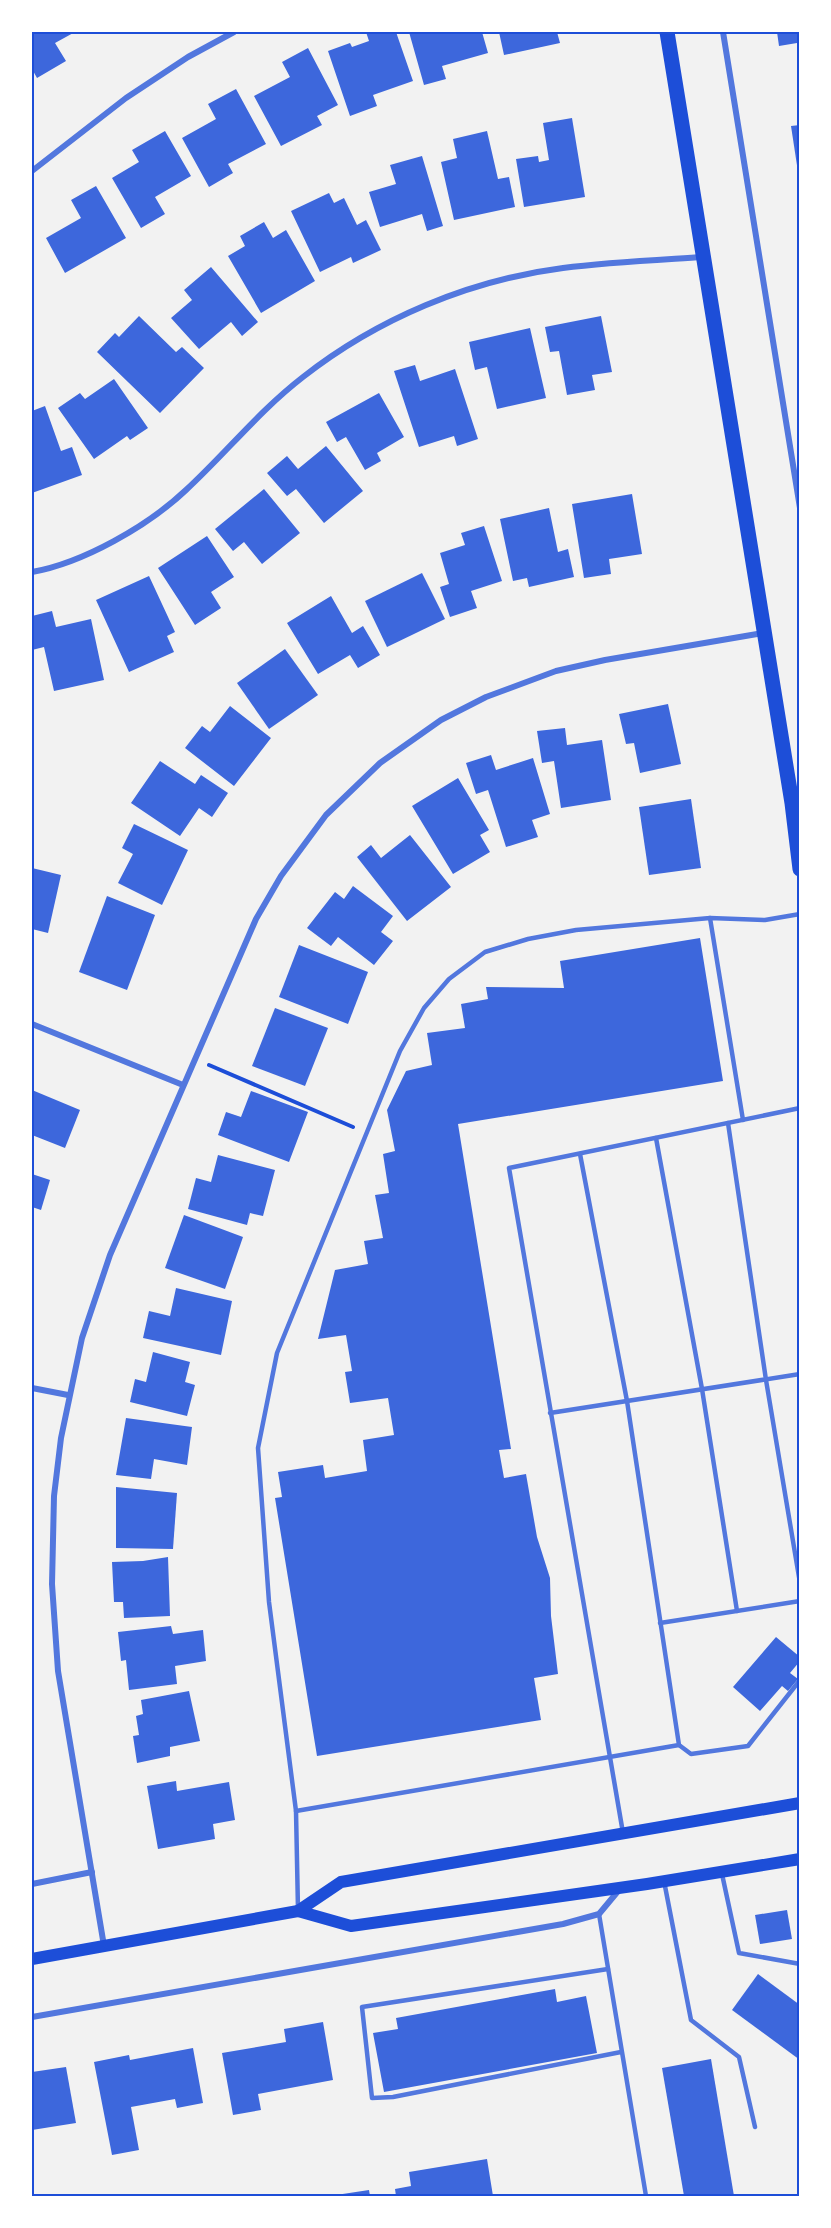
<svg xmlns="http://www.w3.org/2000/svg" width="831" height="2228" font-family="'Nunito Sans',sans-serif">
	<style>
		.building { fill: #3d67dc }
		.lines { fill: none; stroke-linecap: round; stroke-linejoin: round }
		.path { stroke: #1d4ed8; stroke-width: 4 }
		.service { stroke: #5277de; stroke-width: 4.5 }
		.minor { stroke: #5277de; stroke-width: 6 }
		.secondary { stroke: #1d4ed8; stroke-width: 12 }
		.primary { stroke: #1d4ed8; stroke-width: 15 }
		.neatline { fill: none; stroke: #1d4ed8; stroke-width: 2 }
	</style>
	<rect width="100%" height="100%" fill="#f2f2f2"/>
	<g class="building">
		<path d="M32,32H75L55,43L66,61L37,78L32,69Z"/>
		<path d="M366,32H396L413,81L373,95L377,106L350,116L328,51L350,43L352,47L369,41Z"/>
		<path d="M409,32H482L488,53L442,66L446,79L424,85Z"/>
		<path d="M499,32H557L560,43L504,55Z"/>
		<path d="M777,32H800V51L797,43L779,46Z"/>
		<path d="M308,48L338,105L317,116L322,125L281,146L254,96L290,77L282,62Z"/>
		<path d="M236,89L266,144L228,164L233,173L209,187L182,138L216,119L208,104Z"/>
		<path d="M572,118L585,197L524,207L516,159L538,156L539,162L549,160L543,123Z"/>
		<path d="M800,125V172H798L791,126Z"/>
		<path d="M165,131L191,176L155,197L165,214L141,228L112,178L139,162L132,150Z"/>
		<path d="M487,131L498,179L509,177L515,207L454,220L441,162L457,158L453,139Z"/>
		<path d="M422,156L443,226L427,231L422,214L380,227L369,192L396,184L390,165Z"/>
		<path d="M96,186L126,238L65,273L46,238L81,218L71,200Z"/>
		<path d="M329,193L334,203L344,198L357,225L366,220L381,250L353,263L351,257L320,272L291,211Z"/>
		<path d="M264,222L273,238L286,230L315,281L261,313L228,256L245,246L240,236Z"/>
		<path d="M211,267L258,322L242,336L231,322L199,349L171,318L192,300L184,290Z"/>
		<path d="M139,316L176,352L182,347L204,368L160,413L97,352L115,333L119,337Z"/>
		<path d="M601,316L612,372L592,375L595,390L567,395L559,351L550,352L545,327Z"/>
		<path d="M530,328L546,398L497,409L487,367L475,370L469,342Z"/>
		<path d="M415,365L420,381L455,369L478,439L457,446L454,436L419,447L394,371Z"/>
		<path d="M114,379L148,428L130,440L127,436L94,459L58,408L80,393L85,399Z"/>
		<path d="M379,393L404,437L377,453L381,461L365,470L346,437L337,442L326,422Z"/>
		<path d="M45,406L61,451L72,447L82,475L32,493V411Z"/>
		<path d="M326,446L363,491L324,523L296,489L287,496L267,473L287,456L298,469Z"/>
		<path d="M264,489L300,533L262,564L244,542L233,551L215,529Z"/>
		<path d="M632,494L642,554L609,559L611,574L584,578L572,504Z"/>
		<path d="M549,508L558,552L568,549L574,577L529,587L527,578L513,581L500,519Z"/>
		<path d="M484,526L502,581L471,591L477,608L450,617L440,587L449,584L440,553L465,545L461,533Z"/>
		<path d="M207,536L234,577L211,592L221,608L195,625L158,568Z"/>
		<path d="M422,573L445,619L387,647L365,601Z"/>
		<path d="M149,576L175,632L167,636L174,652L129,672L96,600Z"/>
		<path d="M331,596L352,633L363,626L380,655L358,668L350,655L318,674L287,623Z"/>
		<path d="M52,611L56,627L91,619L104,680L54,691L44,647L32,650V616Z"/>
		<path d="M285,649L318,695L269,729L237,683Z"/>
		<path d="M668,704L681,764L640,773L634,743L626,744L619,714Z"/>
		<path d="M230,706L271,738L234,786L185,748L202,726L210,732Z"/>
		<path d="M565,728L567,745L602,740L611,800L561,808L554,761L542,763L537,731Z"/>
		<path d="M491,755L496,770L533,758L550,814L532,820L538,837L506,847L488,790L476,794L466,763Z"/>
		<path d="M160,761L195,784L201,775L228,793L212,817L199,808L180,836L131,803Z"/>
		<path d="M458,778L489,830L480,835L490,852L453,874L412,806Z"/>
		<path d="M691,799L701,868L649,875L639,807Z"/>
		<path d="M134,824L188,850L162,905L118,883L133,854L122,848Z"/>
		<path d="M410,835L451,887L407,921L357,857L371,845L381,858Z"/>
		<path d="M32,868L61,875L48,933L32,929Z"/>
		<path d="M353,886L393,916L381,932L393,941L374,965L338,937L331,946L307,928L335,892L344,899Z"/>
		<path d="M107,896L155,915L127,990L79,972Z"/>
		<path d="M700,938L723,1081L458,1124L511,1449L499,1450L504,1478L526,1474L537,1537L550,1578L551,1616L558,1674L534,1678L541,1720L317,1756L275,1498L282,1497L278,1472L323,1465L325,1478L367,1471L363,1440L394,1435L388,1398L350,1403L345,1372L352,1371L346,1335L318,1339L335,1270L368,1264L364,1241L383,1238L375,1195L389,1193L383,1154L395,1151L387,1110L406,1071L432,1065L427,1033L465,1028L461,1004L488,999L486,987L564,988L560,961Z"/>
		<path d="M299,945L368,972L348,1024L279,997Z"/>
		<path d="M275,1008L328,1028L305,1086L252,1066Z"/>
		<path d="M32,1090L80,1110L65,1148L32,1135Z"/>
		<path d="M251,1091L308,1112L289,1162L218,1135L226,1112L241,1117Z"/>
		<path d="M218,1155L275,1170L263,1216L250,1213L247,1225L188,1209L196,1178L211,1182Z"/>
		<path d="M32,1174L50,1180L41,1210L32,1207Z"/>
		<path d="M184,1215L243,1237L225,1289L165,1268Z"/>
		<path d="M176,1288L232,1301L221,1355L143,1338L149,1311L170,1316Z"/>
		<path d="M153,1352L190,1362L185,1382L195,1385L187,1416L130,1402L135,1379L146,1382Z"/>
		<path d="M126,1418L192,1427L187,1465L154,1459L151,1479L116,1475Z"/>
		<path d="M116,1487L177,1493L173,1549L116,1548Z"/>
		<path d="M168,1557L170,1616L124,1618L123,1602H114L112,1562L143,1561Z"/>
		<path d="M171,1626L173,1634L203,1630L206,1661L175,1666L177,1684L129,1690L126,1660L121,1661L118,1632Z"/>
		<path d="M776,1637L800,1657V1661L790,1673L798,1679L788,1691L782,1686L760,1711L733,1687Z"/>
		<path d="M189,1691L200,1741L170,1747V1756L137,1763L133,1736L139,1735L136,1716L143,1714L141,1700Z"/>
		<path d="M176,1781L177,1791L229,1782L235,1820L213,1824L215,1839L158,1849L147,1786Z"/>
		<path d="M787,1910L792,1939L760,1944L755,1915Z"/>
		<path d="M758,1974L800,2005V2060L732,2010Z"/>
		<path d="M555,1989L557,2002L586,1996L597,2053L384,2092L373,2033L398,2029L396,2018Z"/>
		<path d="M323,2022L333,2080L258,2094L261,2110L233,2115L222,2053L286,2042L284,2029Z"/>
		<path d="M193,2048L203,2103L177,2108L175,2099L131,2107L139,2150L112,2155L94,2062L129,2055L130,2060Z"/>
		<path d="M711,2059L734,2196H684L662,2068Z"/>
		<path d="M66,2067L76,2123L32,2130V2072Z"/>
		<path d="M487,2159L493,2196H396L395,2189L411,2186L409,2172Z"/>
		<path d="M369,2190L370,2196H336V2195Z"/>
	</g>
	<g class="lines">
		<path class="path" d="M209,1065L353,1127"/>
		<g class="service">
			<path d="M710,918L743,1120"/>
			<path d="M728,1123L766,1380L800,1583"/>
			<path d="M656,1138L702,1389L737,1611"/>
			<path d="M550,1413L800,1374"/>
			<path d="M660,1623L800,1601"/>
			<path d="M679,1745L691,1754L748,1746L800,1680"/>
			<path d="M296,1811L679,1745L627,1401L580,1154"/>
			<path d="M623,1833L509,1168L800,1108"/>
			<path d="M722,1874L739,1953L800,1964"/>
			<path d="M664,1881L691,2020L739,2057L755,2127"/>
			<path d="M298,1910L296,1811L269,1602L258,1448L277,1353L400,1051L424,1008L449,979L485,952L528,939L576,930L710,918L765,920L800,914"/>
			<path d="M599,1914L646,2196"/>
			<path d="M608,1969L362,2007L372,2098L393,2097L621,2052"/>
		</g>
		<g class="minor">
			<path d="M723,32L800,508"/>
			<path d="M32,171L126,98L188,57L234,32"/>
			<path d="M32,572C83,563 148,526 186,490C226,453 259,411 303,377C377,319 469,280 563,268C609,262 656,260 703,257"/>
			<path d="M32,1024L183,1085"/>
			<path d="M32,1388L68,1395"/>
			<path d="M32,1884L92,1872"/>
			<path d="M104,1946L58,1671L52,1584L54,1496L61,1438L82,1338L110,1255L256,919L281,876L326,815L380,763L441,720L486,697L556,671L605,660L763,633"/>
			<path d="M32,2017L563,1924L599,1914L619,1890"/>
		</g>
		<g class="secondary">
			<path d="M298,1911L351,1926L647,1884L800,1859"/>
			<path d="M32,1959L298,1911L341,1882L800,1803"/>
		</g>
		<path class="primary" d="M667,32L792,803L800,869"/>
	</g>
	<rect width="831" height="2228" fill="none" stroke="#ffffff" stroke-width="66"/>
	<rect x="33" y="33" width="765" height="2162" class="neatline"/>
</svg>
